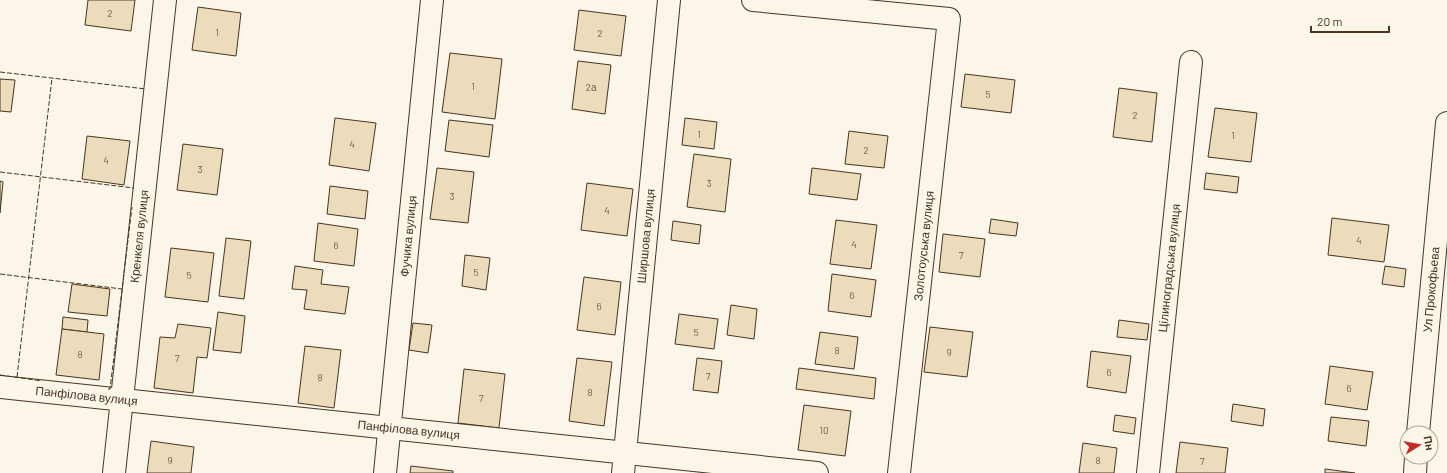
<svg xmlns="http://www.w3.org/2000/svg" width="1447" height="473" font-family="Barlow,sans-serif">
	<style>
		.building { fill: #ecdcbc; stroke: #4a3520 }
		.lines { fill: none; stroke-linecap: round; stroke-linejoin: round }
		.street-casing { stroke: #4a3520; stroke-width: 24 }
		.street { stroke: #fbf6e9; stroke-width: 22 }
		.fence { stroke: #4a3520; stroke-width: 1; stroke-dasharray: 5 2; stroke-linecap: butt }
		.labels { text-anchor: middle; stroke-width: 3; stroke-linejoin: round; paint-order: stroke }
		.number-label { font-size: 10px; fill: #725f47 }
		.street-label { font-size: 12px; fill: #4a3520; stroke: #fbf6e9 }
	</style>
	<rect width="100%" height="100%" fill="#fbf6e9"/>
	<g class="building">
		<path d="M88,0H135L131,31L85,25Z"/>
		<path d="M198,7L241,13L236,56L192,50Z"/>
		<path d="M579,10L626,16L621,56L574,50Z"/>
		<path d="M450,53L502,59L495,119L442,112Z"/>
		<path d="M578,61L611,65L605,114L572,109Z"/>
		<path d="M965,74L1015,80L1011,113L961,107Z"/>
		<path d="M0,79L15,80L11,112L0,111Z"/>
		<path d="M1119,88L1157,93L1152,142L1113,137Z"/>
		<path d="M1215,108L1257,113L1251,162L1208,157Z"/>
		<path d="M335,118L376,123L369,171L329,165Z"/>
		<path d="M685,118L717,122L714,149L682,145Z"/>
		<path d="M449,120L493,125L489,157L445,151Z"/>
		<path d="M849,131L888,136L884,168L845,164Z"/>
		<path d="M87,136L130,141L124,185L82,179Z"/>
		<path d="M183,144L223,149L217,195L177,190Z"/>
		<path d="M694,154L731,159L725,212L687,207Z"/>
		<path d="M437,168L474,172L468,223L430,219Z"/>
		<path d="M812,168L861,174L857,200L809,194Z"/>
		<path d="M1206,173L1239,177L1237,193L1204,189Z"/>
		<path d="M0,181L3,182L0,213Z"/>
		<path d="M587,183L633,189L627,236L581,230Z"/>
		<path d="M330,186L368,191L365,219L327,214Z"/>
		<path d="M1332,218L1389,225L1384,262L1328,255Z"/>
		<path d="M991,219L1018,223L1016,236L989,233Z"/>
		<path d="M836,220L877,225L871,269L830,264Z"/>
		<path d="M673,221L701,225L699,244L671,240Z"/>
		<path d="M318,223L358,229L354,266L314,261Z"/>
		<path d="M943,234L985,239L980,277L939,272Z"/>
		<path d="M226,238L251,241L244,299L219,296Z"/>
		<path d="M171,248L214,253L208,302L165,297Z"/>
		<path d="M465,255L490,258L486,290L462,286Z"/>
		<path d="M295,266L323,270L321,284L349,287L345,314L304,309L307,290L292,289Z"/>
		<path d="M1385,266L1406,269L1404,287L1382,284Z"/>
		<path d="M832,274L876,280L871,317L828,311Z"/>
		<path d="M584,277L621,282L615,335L577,330Z"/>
		<path d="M72,284L110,289L107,316L68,312Z"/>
		<path d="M731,305L757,309L754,339L727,335Z"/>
		<path d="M218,312L245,316L241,353L213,350Z"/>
		<path d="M679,314L718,319L714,349L675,344Z"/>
		<path d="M63,317L88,320L87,332L62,329Z"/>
		<path d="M1119,320L1149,324L1147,340L1117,337Z"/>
		<path d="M413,323L432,325L428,353L409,350Z"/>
		<path d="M178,324L211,328L207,358L197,357L193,393L154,388L160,337L175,338Z"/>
		<path d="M930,327L973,332L967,377L924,372Z"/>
		<path d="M62,329L104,334L99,380L56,375Z"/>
		<path d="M820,332L858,337L854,369L815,364Z"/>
		<path d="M305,346L341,350L334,408L298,403Z"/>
		<path d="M1091,351L1131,356L1126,393L1087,387Z"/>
		<path d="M577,358L612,362L604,426L569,421Z"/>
		<path d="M697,358L722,361L718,393L693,390Z"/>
		<path d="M1330,366L1373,372L1367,410L1325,404Z"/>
		<path d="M799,368L876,378L874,399L796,389Z"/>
		<path d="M464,369L505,374L499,428L458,423Z"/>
		<path d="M1233,404L1265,409L1263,426L1231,421Z"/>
		<path d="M804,405L851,411L845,456L798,450Z"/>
		<path d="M1115,415L1136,418L1134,434L1113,431Z"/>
		<path d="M1331,417L1369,421L1366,446L1328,441Z"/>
		<path d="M151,441L194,447L191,473H147Z"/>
		<path d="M1180,442L1228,448L1225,473H1176Z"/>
		<path d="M1083,443L1117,448L1114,473H1079Z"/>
		<path d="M411,466L453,471V473H410Z"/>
		<path d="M1325,469L1355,473H1325Z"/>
	</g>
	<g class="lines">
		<defs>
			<g id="street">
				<path d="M753,0L949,19L899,473"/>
				<path id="s1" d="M0,387L817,473"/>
				<path id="s2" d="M1418,433L1447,123"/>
				<path id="s3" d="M114,473L165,0"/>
				<path id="s4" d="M385,473L432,0"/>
				<path id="s5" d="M623,473L669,0"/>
				<path id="s6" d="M1148,473L1191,62"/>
				<path d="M1415,473L1416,457"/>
			</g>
		</defs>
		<use href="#street" class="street-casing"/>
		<use href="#street" class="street"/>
		<g class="fence">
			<path d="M0,72L146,89"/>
			<path d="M0,172L134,188"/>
			<path d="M0,274L122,289"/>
			<path d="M0,375L42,381"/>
			<path d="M17,377L52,78"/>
			<path d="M108,389H110L132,207"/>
		</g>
	</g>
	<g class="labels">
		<g class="number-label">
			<text x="110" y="17">2</text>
			<text x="217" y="36">1</text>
			<text x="600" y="37">2</text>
			<text x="473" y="90">1</text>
			<text x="591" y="91">2а</text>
			<text x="988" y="98">5</text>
			<text x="1135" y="119">2</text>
			<text x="699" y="138">1</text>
			<text x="1233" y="139">1</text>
			<text x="352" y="148">4</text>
			<text x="866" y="154">2</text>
			<text x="106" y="164">4</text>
			<text x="200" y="173">3</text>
			<text x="709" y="187">3</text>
			<text x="452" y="200">3</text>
			<text x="607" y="214">4</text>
			<text x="1359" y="244">4</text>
			<text x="854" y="248">4</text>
			<text x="336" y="249">6</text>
			<text x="961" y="259">7</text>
			<text x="476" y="276">5</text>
			<text x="189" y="279">5</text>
			<text x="852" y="299">6</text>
			<text x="599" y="310">6</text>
			<text x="696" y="336">5</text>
			<text x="837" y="354">8</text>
			<text x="949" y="356">9</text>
			<text x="80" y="358">8</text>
			<text x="177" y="362">7</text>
			<text x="1109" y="376">6</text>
			<text x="708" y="380">7</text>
			<text x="320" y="381">8</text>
			<text x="1349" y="392">6</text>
			<text x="590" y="396">8</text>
			<text x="481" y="402">7</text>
			<text x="824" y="434">10</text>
			<text x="170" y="464">9</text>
			<text x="1098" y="464">8</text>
			<text x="1202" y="465">7</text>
		</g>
		<g class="street-label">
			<text dy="4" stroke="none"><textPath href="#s3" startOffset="238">Кренкеля вулиця</textPath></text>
			<text dy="4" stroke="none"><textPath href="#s4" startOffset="238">Фучика вулиця</textPath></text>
			<text dy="4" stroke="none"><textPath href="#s5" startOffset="238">Ширшова вулиця</textPath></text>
			<text transform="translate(924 246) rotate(-84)" y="4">Золотоуська вулиця</text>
			<text dy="4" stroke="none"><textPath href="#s6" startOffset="206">Цілиноградська вулиця</textPath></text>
			<text dy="4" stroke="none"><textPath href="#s2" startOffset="144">Ул Прокофьева</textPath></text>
			<text dy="4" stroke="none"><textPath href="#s1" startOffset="87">Панфілова вулиця</textPath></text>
			<text dy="4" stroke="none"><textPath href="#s1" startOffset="411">Панфілова вулиця</textPath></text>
		</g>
	</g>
	<g transform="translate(1419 445) rotate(79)"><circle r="19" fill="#fbf6e9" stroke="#b4a999"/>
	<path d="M0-3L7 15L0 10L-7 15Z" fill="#c62828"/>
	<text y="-6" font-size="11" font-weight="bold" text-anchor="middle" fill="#4a3520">Пн</text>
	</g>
	<path d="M1311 26v6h78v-6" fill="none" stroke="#4a3520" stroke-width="2"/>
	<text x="1317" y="26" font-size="12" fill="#4a3520" stroke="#fbf6e9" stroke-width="3" paint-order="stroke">20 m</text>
</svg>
